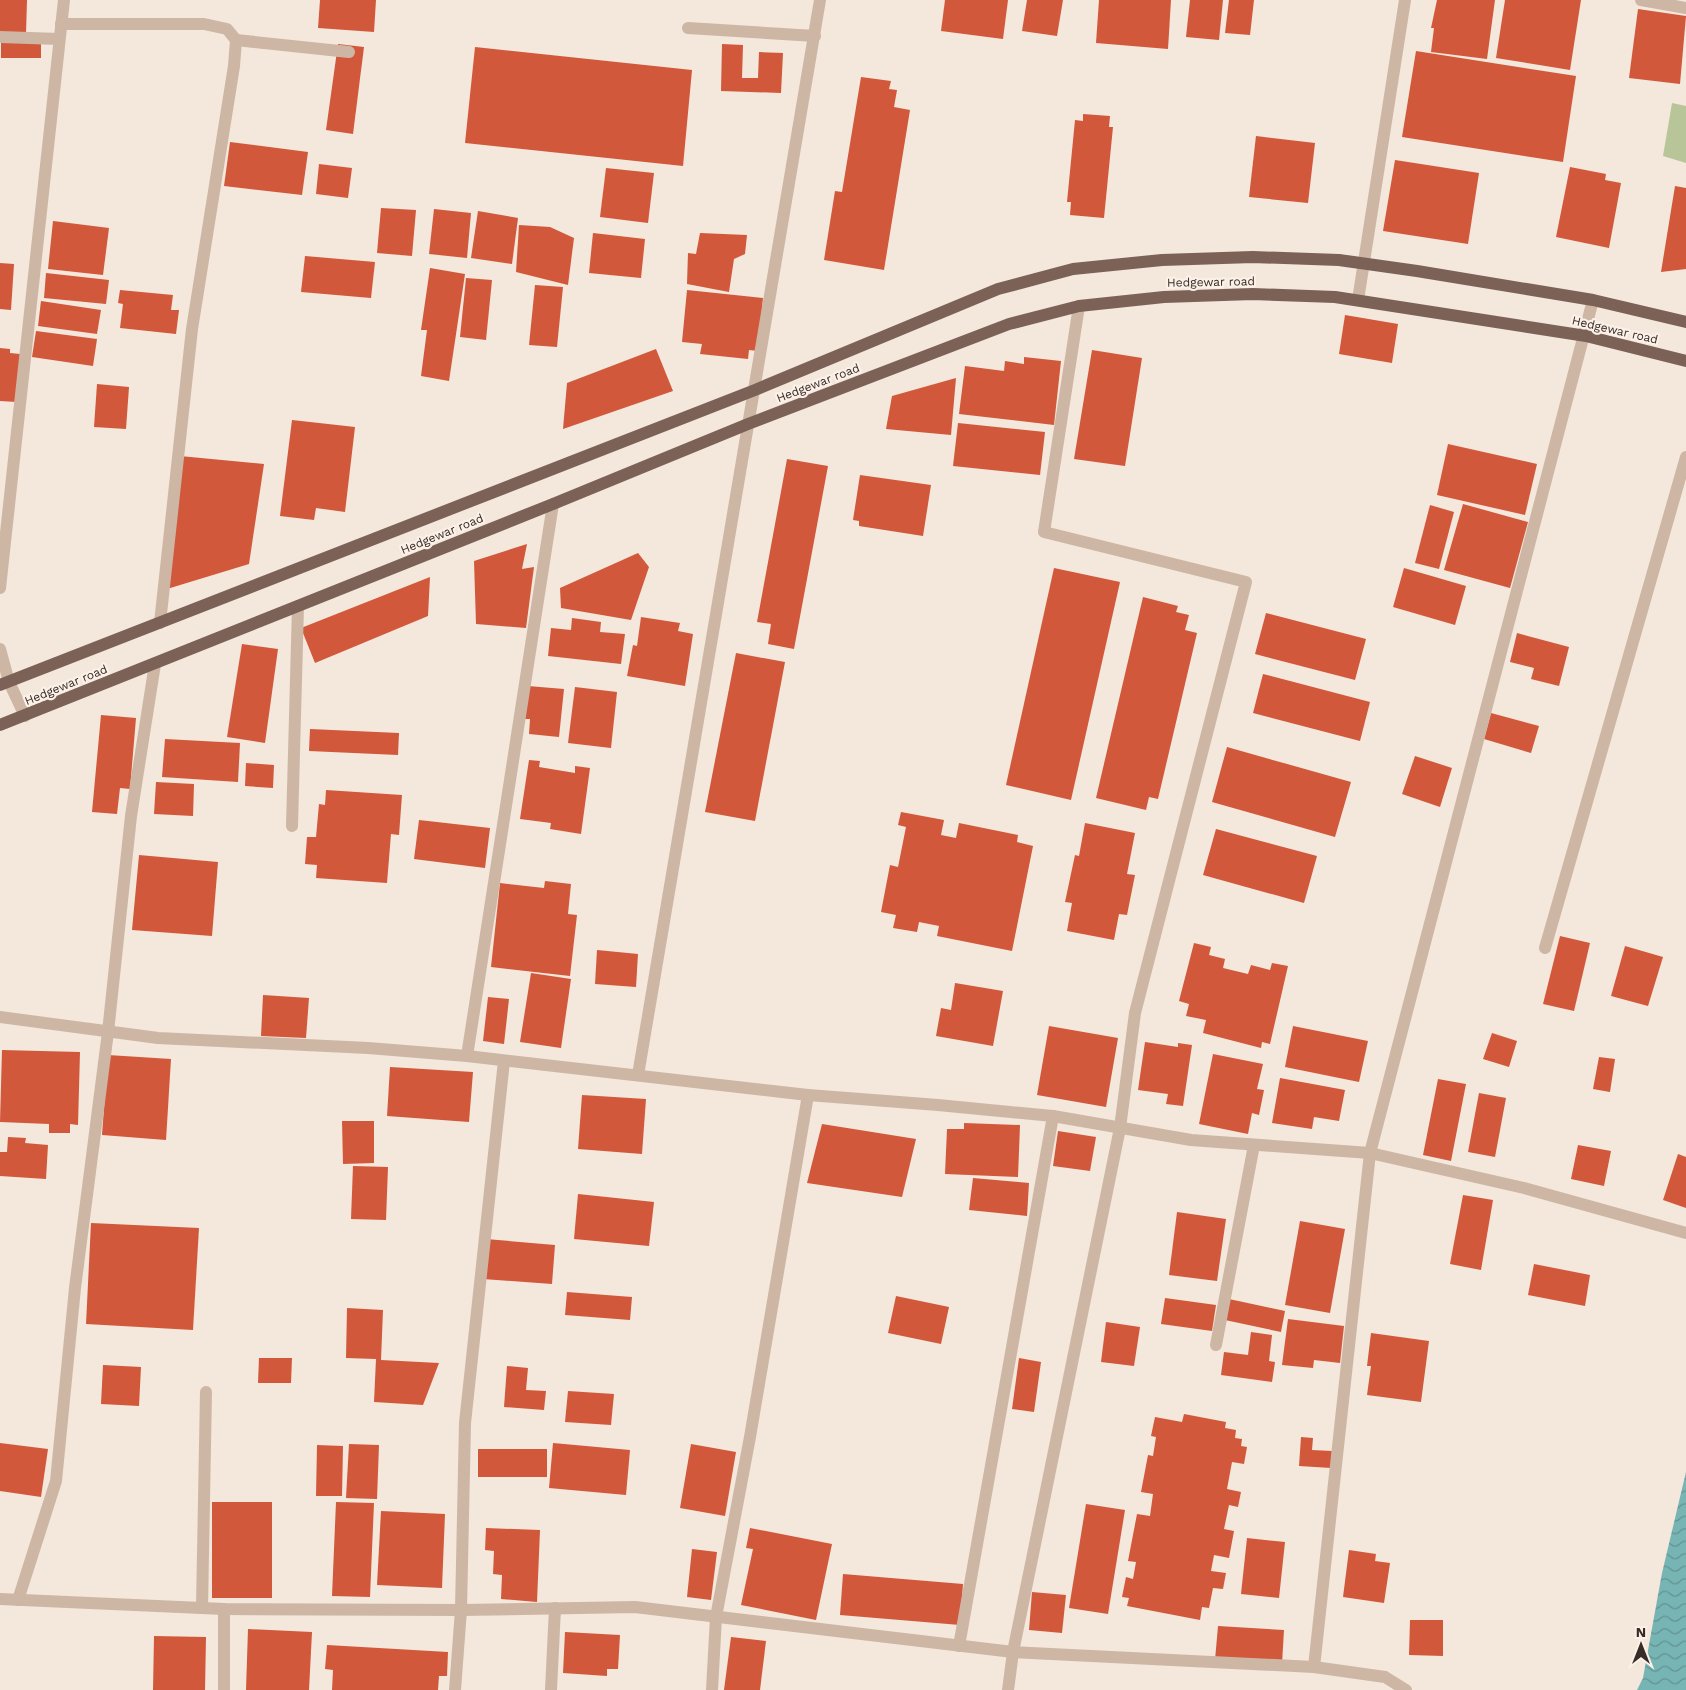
<svg xmlns="http://www.w3.org/2000/svg" width="1686" height="1690" font-family="'Work Sans',sans-serif">
	<style>
		.green { fill: #b8c599 }
		.water { fill: url(#water-waves) }
		.building { fill: #d2583b }
		.lines { fill: none; stroke-linecap: round; stroke-linejoin: round }
		.minor { stroke: #ceb6a5; stroke-width: 12 }
		.major { stroke: #7c6157; stroke-width: 12 }
		.labels { text-anchor: middle; stroke-width: 4.5; stroke-linejoin: round; paint-order: stroke }
		.street-label { font-size: 12px; fill: #392c27; stroke: #fbf1e8 }
	</style>
	<defs>
		<pattern id="water-waves" width="16" height="10" patternUnits="userSpaceOnUse" patternTransform="scale(1.25)"><rect width="16" height="10" fill="#77b4b4"/><path d="M0 5q4-4 8 0t8 0" fill="none" stroke="#639392"/></pattern>
	</defs>
	<rect width="100%" height="100%" fill="#f4e7db"/>
	<path class="green" d="M1672,103L1686,106V163L1663,156Z"/>
	<path class="water" d="M1686,1472V1690H1637L1643,1678L1662,1573Z"/>
	<g class="building">
		<path d="M0,0H27L26,34L0,33Z"/>
		<path d="M320,0H376L374,32L318,28Z"/>
		<path d="M945,0H1008L1003,39L941,31Z"/>
		<path d="M1027,0H1063L1057,36L1022,31Z"/>
		<path d="M1099,0H1171L1168,49L1096,43Z"/>
		<path d="M1190,0H1223L1219,40L1186,37Z"/>
		<path d="M1229,0H1254L1250,35L1225,33Z"/>
		<path d="M1437,0H1495L1487,59L1431,52L1434,28H1431Z"/>
		<path d="M1505,0H1581L1570,70L1496,58Z"/>
		<path d="M1638,9L1686,16L1680,84L1629,78Z"/>
		<rect x="1" y="40" width="40" height="18"/>
		<path d="M338,44L364,47L353,134L326,130Z"/>
		<path d="M722,44L743,45L742,78H758L759,52L783,53L781,93L721,91Z"/>
		<path d="M475,47L692,70L683,166L465,143Z"/>
		<path d="M1416,51L1576,76L1563,162L1402,137Z"/>
		<path d="M861,77L891,81L889,89L897,90L894,107L910,110L884,270L824,260L835,191L842,192Z"/>
		<path d="M1083,114L1110,116L1109,127H1113L1104,218L1070,215L1071,202H1067L1075,120L1083,121Z"/>
		<path d="M1256,136L1315,143L1308,203L1249,197Z"/>
		<path d="M230,142L308,152L302,195L224,186Z"/>
		<path d="M1395,160L1479,173L1468,244L1383,231Z"/>
		<path d="M319,164L352,168L348,198L316,194Z"/>
		<path d="M1570,167L1606,174L1605,180L1621,183L1609,248L1556,237Z"/>
		<path d="M606,168L654,173L648,223L600,217Z"/>
		<path d="M1675,186L1686,188V269L1661,272Z"/>
		<path d="M381,208L416,210L412,256L377,253Z"/>
		<path d="M434,209L471,213L467,258L429,254Z"/>
		<path d="M478,211L518,218L512,264L471,258Z"/>
		<path d="M53,221L109,228L103,275L48,269Z"/>
		<path d="M519,225L550,227L574,238L568,285L516,272Z"/>
		<path d="M593,233L645,239L641,278L589,273Z"/>
		<path d="M700,233L747,235L745,254L734,259L729,292L687,284L688,253L696,254Z"/>
		<path d="M305,256L375,262L371,298L301,292Z"/>
		<path d="M0,263L14,264L11,310L0,309Z"/>
		<path d="M430,268L465,274L449,381L421,376L427,330H421Z"/>
		<path d="M46,273L109,280L106,304L44,298Z"/>
		<path d="M466,278L492,280L486,340L460,337Z"/>
		<path d="M535,285L563,287L557,347L529,345Z"/>
		<path d="M120,290L173,295L171,310H179L176,334L120,328L123,304L118,303Z"/>
		<path d="M687,290L763,298L758,351L749,350L748,359L700,354L702,344L682,342Z"/>
		<path d="M41,301L101,310L97,334L38,326Z"/>
		<path d="M1345,315L1398,324L1392,363L1339,354Z"/>
		<path d="M36,331L97,339L93,366L32,357Z"/>
		<path d="M0,348L10,349V353L20,354L17,402L0,401Z"/>
		<path d="M656,349L673,391L563,429L567,383Z"/>
		<path d="M1092,350L1142,358L1125,466L1074,459Z"/>
		<path d="M1024,357L1061,361L1054,425L959,414L965,366L1004,371L1005,361L1024,364Z"/>
		<path d="M956,378L951,435L886,429L892,396Z"/>
		<path d="M97,384L129,387L126,429L94,427Z"/>
		<path d="M292,420L355,427L345,512L316,508L314,520L280,516Z"/>
		<path d="M958,423L1045,432L1040,475L953,466Z"/>
		<path d="M1448,444L1537,464L1525,515L1437,495Z"/>
		<path d="M180,456L264,464L249,564L167,589Z"/>
		<path d="M787,459L828,466L794,649L768,644L771,624L757,622Z"/>
		<path d="M860,475L931,485L923,536L859,526V521L853,520Z"/>
		<path d="M1463,504L1528,522L1510,588L1444,570Z"/>
		<path d="M1430,505L1454,512L1439,569L1415,563Z"/>
		<path d="M527,544L522,569L534,567L526,628L476,624L474,561Z"/>
		<path d="M638,553L649,567L631,620L561,608L560,588Z"/>
		<path d="M1054,568L1120,582L1071,800L1006,785Z"/>
		<path d="M1404,568L1466,586L1455,625L1393,607Z"/>
		<path d="M430,577L428,616L315,663L301,628Z"/>
		<path d="M1143,597L1178,606L1176,612L1189,615L1185,630L1197,633L1158,799L1149,797L1146,810L1096,798Z"/>
		<path d="M1266,613L1366,639L1355,680L1255,654Z"/>
		<path d="M641,617L680,623L678,631L693,634L685,686L627,676L633,645L637,646Z"/>
		<path d="M572,618L601,622L600,632L625,634L621,664L548,656L551,628L571,630Z"/>
		<path d="M1517,633L1569,647L1559,686L1531,679L1534,668L1510,662Z"/>
		<path d="M242,644L278,649L265,743L227,737Z"/>
		<path d="M736,653L785,662L755,821L705,812Z"/>
		<path d="M1263,674L1370,702L1360,741L1253,713Z"/>
		<path d="M528,686L564,689L559,737L529,734L530,719H525Z"/>
		<path d="M575,687L617,692L611,748L568,743Z"/>
		<path d="M1491,713L1539,726L1531,753L1484,739Z"/>
		<path d="M101,715L136,718L130,789L120,788L117,814L92,812Z"/>
		<path d="M310,729L399,733L398,755L309,751Z"/>
		<path d="M165,739L240,743L238,782L162,777Z"/>
		<path d="M1227,747L1351,782L1335,837L1212,802Z"/>
		<path d="M1415,756L1452,768L1440,807L1402,794Z"/>
		<path d="M529,760L540,761L539,767L575,773V766L590,768L581,834L550,829L551,823L520,819Z"/>
		<path d="M246,763L274,765L273,788L245,786Z"/>
		<path d="M156,782L194,784L193,816L154,814Z"/>
		<path d="M326,790L402,795L399,835L391,834L387,883L316,878L317,865L305,864L307,837H316L319,804L325,805Z"/>
		<path d="M901,812L944,820L941,835L956,838L959,823L1018,835L1017,842L1033,846L1012,951L937,936L939,926L919,922L917,932L893,928L896,915L881,912L890,865L898,867L906,827L898,825Z"/>
		<path d="M419,820L490,828L485,868L414,859Z"/>
		<path d="M1085,823L1135,833L1127,874L1135,875L1127,915L1119,914L1114,940L1067,931L1072,903L1065,902L1075,855L1079,856Z"/>
		<path d="M1216,829L1317,856L1304,903L1203,875Z"/>
		<path d="M139,855L218,862L212,936L132,930Z"/>
		<path d="M545,881L571,884L568,914L577,915L570,976L491,967L500,883L544,888Z"/>
		<path d="M1560,936L1590,943L1574,1011L1543,1004Z"/>
		<path d="M1194,943L1211,947L1209,955L1225,959L1223,968L1248,974L1251,965L1270,970L1272,963L1288,966L1270,1044L1262,1042L1261,1048L1203,1033L1206,1020L1186,1016L1189,1004L1179,1001Z"/>
		<path d="M1625,946L1663,957L1648,1006L1611,996Z"/>
		<path d="M597,950L638,954L636,987L595,984Z"/>
		<path d="M531,973L571,979L561,1048L520,1042Z"/>
		<path d="M955,983L1003,991L993,1046L936,1036L941,1008L951,1010Z"/>
		<path d="M263,995L309,998L306,1038L261,1036Z"/>
		<path d="M488,997L509,999L504,1044L483,1041Z"/>
		<path d="M1049,1026L1118,1038L1106,1107L1037,1095Z"/>
		<path d="M1293,1026L1368,1041L1359,1082L1285,1067Z"/>
		<path d="M1492,1033L1517,1041L1509,1067L1483,1059Z"/>
		<path d="M1145,1042L1178,1047V1043L1192,1045L1183,1106L1166,1104L1168,1094L1138,1090Z"/>
		<path d="M2,1050L80,1052L78,1125L70,1124V1133H49V1124L0,1122Z"/>
		<path d="M1213,1054L1263,1064L1257,1089L1264,1090L1259,1115L1252,1113L1248,1134L1199,1124Z"/>
		<path d="M108,1055L171,1059L166,1140L102,1135Z"/>
		<path d="M1599,1057L1615,1059L1610,1092L1593,1089Z"/>
		<path d="M390,1067L473,1072L469,1122L387,1116Z"/>
		<path d="M1280,1078L1345,1090L1339,1121L1314,1117L1312,1129L1272,1123Z"/>
		<path d="M1438,1079L1466,1084L1451,1161L1423,1155Z"/>
		<path d="M1479,1093L1506,1098L1495,1157L1468,1152Z"/>
		<path d="M582,1095L646,1099L642,1154L578,1149Z"/>
		<path d="M342,1121H374V1163L343,1164Z"/>
		<path d="M964,1123L1020,1125L1018,1177L945,1174L947,1129H964Z"/>
		<path d="M822,1124L916,1139L902,1197L807,1183Z"/>
		<path d="M1058,1131L1096,1137L1090,1171L1053,1166Z"/>
		<path d="M8,1137L26,1138L25,1143L48,1145L46,1179L0,1176V1152H7Z"/>
		<path d="M1578,1145L1611,1151L1604,1186L1571,1179Z"/>
		<path d="M1678,1154L1686,1157V1208L1663,1200Z"/>
		<path d="M353,1166L388,1167L386,1220L351,1219Z"/>
		<path d="M973,1178L1029,1183L1027,1216L969,1210Z"/>
		<path d="M578,1194L654,1202L649,1246L574,1239Z"/>
		<path d="M1463,1195L1493,1200L1481,1270L1450,1264Z"/>
		<path d="M1177,1212L1226,1219L1217,1281L1169,1275Z"/>
		<path d="M1300,1221L1345,1229L1330,1313L1285,1305Z"/>
		<path d="M91,1223L199,1228L193,1330L86,1324Z"/>
		<path d="M486,1239L555,1245L552,1284L483,1279Z"/>
		<path d="M1534,1264L1590,1275L1585,1306L1528,1295Z"/>
		<path d="M567,1292L632,1297L630,1320L565,1315Z"/>
		<path d="M896,1296L949,1307L941,1344L888,1333Z"/>
		<path d="M1165,1298L1216,1305L1212,1331L1161,1324Z"/>
		<path d="M1229,1299L1285,1311L1281,1332L1225,1320Z"/>
		<path d="M347,1308L383,1310L381,1360L439,1363L423,1405L374,1402L376,1359L346,1358Z"/>
		<path d="M1288,1319L1344,1326L1340,1363L1314,1360L1313,1368L1282,1365Z"/>
		<path d="M1106,1322L1140,1327L1134,1366L1101,1362Z"/>
		<path d="M1251,1332L1272,1335L1269,1361L1275,1362L1272,1382L1221,1375L1224,1352L1248,1355Z"/>
		<path d="M1371,1333L1429,1341L1421,1402L1367,1395L1371,1366H1367Z"/>
		<path d="M259,1358H292L291,1383H258Z"/>
		<path d="M1019,1358L1041,1362L1034,1412L1012,1409Z"/>
		<path d="M103,1365L141,1367L139,1406L101,1404Z"/>
		<path d="M507,1366L528,1368L526,1390L546,1391L544,1410L504,1407Z"/>
		<path d="M568,1391L614,1394L611,1425L565,1422Z"/>
		<path d="M1184,1414L1226,1422L1225,1428L1236,1430L1235,1438L1242,1439L1241,1446L1247,1447L1244,1464L1232,1462L1227,1489L1241,1492L1238,1507L1229,1505L1224,1529L1234,1531L1229,1558L1214,1555L1211,1571L1226,1573L1223,1589L1213,1588L1209,1608L1202,1607L1200,1620L1127,1606L1129,1598L1122,1597L1126,1577L1133,1579L1136,1562L1128,1561L1137,1514L1150,1516L1153,1494L1141,1492L1148,1455L1153,1456L1156,1437L1151,1436L1155,1417L1182,1422Z"/>
		<path d="M1301,1437L1313,1438L1312,1450L1332,1451L1331,1468L1299,1466Z"/>
		<path d="M0,1443L48,1449L41,1497L0,1491Z"/>
		<path d="M553,1443L630,1450L626,1495L549,1488Z"/>
		<path d="M349,1444L379,1445L377,1499L346,1498Z"/>
		<path d="M691,1444L736,1452L725,1516L680,1508Z"/>
		<path d="M317,1445L343,1446L342,1496H316Z"/>
		<rect x="478" y="1449" width="69" height="28"/>
		<rect x="212" y="1502" width="60" height="96"/>
		<path d="M336,1502L374,1503L370,1597L332,1596Z"/>
		<path d="M1086,1504L1125,1510L1108,1614L1069,1608Z"/>
		<path d="M381,1511L445,1514L442,1588L377,1585Z"/>
		<path d="M486,1528L540,1530L537,1602L501,1599L502,1575L493,1574L494,1551L485,1550Z"/>
		<path d="M750,1528L832,1544L816,1620L741,1605L753,1549L746,1548Z"/>
		<path d="M1247,1538L1285,1542L1279,1598L1241,1594Z"/>
		<path d="M692,1549L717,1552L711,1600L687,1597Z"/>
		<path d="M1349,1550L1376,1554L1375,1561L1390,1563L1384,1603L1343,1597Z"/>
		<path d="M843,1574L963,1584L960,1625L840,1615Z"/>
		<path d="M1032,1592L1066,1595L1062,1633L1029,1630Z"/>
		<path d="M1410,1620H1443V1656L1409,1655Z"/>
		<path d="M1218,1626L1284,1630L1282,1664L1215,1660Z"/>
		<path d="M248,1629L312,1632L309,1690H246Z"/>
		<path d="M565,1632L620,1635L618,1669H607V1676L563,1673Z"/>
		<path d="M154,1636L206,1637L205,1690H153Z"/>
		<path d="M731,1637L766,1641L760,1690H724Z"/>
		<path d="M327,1645L448,1652L447,1676H439L438,1690H332L333,1670L325,1669Z"/>
	</g>
	<g class="lines">
		<g class="minor">
			<path d="M1641,0L1686,8"/>
			<path d="M61,24H204L227,29L236,40L234,66L192,329L160,623"/>
			<path d="M688,28L815,36"/>
			<path d="M0,37L59,39"/>
			<path d="M236,40L349,52"/>
			<path d="M1358,300L1405,0"/>
			<path d="M0,588L64,0"/>
			<path d="M0,649L9,682L25,716"/>
			<path d="M292,826L298,606"/>
			<path d="M1545,948C1591,784 1640,621 1686,457"/>
			<path d="M0,1017L158,1038L368,1048L467,1056L808,1095L938,1105L1053,1116L1191,1140L1370,1153L1524,1188L1686,1233"/>
			<path d="M467,1056L553,504"/>
			<path d="M638,1075L820,0"/>
			<path d="M1216,1345L1254,1145"/>
			<path d="M0,1599L224,1609L461,1610L635,1607L1013,1652L1314,1667L1385,1677L1406,1690"/>
			<path d="M18,1600L56,1481L75,1288L108,1032L131,816L155,664"/>
			<path d="M202,1608L206,1392"/>
			<path d="M224,1609V1690"/>
			<path d="M959,1646L1053,1116"/>
			<path d="M1314,1667L1370,1153L1593,300"/>
			<path d="M455,1690L461,1610L465,1423L504,1061"/>
			<path d="M551,1690L555,1608"/>
			<path d="M712,1690L716,1617L750,1437L808,1095"/>
			<path d="M1008,1690L1013,1652L1120,1128L1135,1013L1246,582L1044,532L1079,306"/>
		</g>
		<g class="major">
			<path d="M0,685L755,390L998,289L1073,269L1162,260L1253,257L1339,260L1417,271L1593,300L1686,322"/>
			<path d="M0,725L553,504L748,424L1009,324L1079,306L1164,297L1253,294L1335,297L1586,336L1686,361"/>
		</g>
	</g>
	<g class="labels">
		<g class="street-label">
			<text transform="translate(1211 282) rotate(-1)" y="4">Hedgewar road</text>
			<text transform="translate(1615 330) rotate(13)" y="4">Hedgewar road</text>
			<text transform="translate(818 383) rotate(-21)" y="4">Hedgewar road</text>
			<text transform="translate(442 534) rotate(-22)" y="4">Hedgewar road</text>
			<text transform="translate(66 685) rotate(-22)" y="4">Hedgewar road</text>
		</g>
	</g>
	<g transform="translate(1641 1645)" stroke="#fbf1e8" stroke-width="4" paint-order="stroke">
	<path d="M0-4L9 19L0 12L-9 19Z" fill="#392c27"/>
	<text y="-8" font-size="14" font-weight="bold" text-anchor="middle" fill="#392c27">N</text>
	</g>
</svg>
